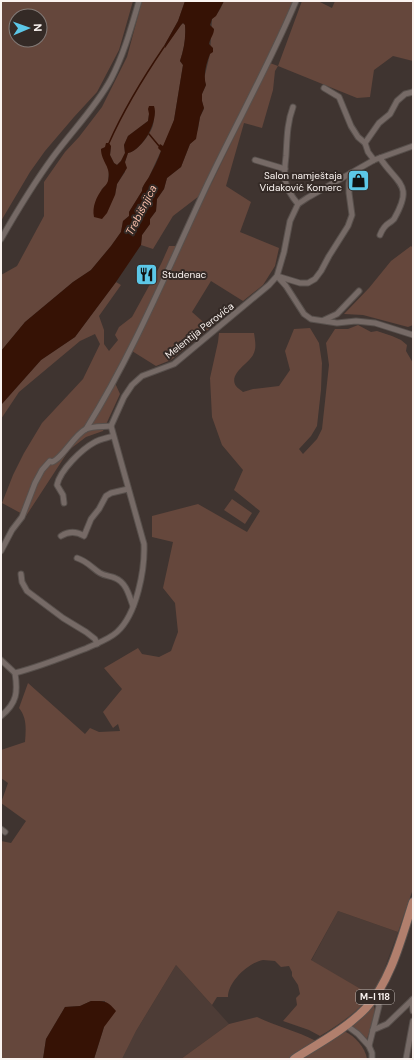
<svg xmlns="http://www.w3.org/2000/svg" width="414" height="1060" font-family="'DM Sans',sans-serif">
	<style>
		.built { fill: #4d3c36 }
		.green { fill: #65473c; fill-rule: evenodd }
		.water { fill: #361205 }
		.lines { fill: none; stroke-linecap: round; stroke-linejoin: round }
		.stream { stroke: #361205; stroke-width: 1.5 }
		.minor-casing { stroke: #58504c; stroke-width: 7 }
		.primary-casing { stroke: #58504c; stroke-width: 10 }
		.minor { stroke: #766a66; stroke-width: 5 }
		.primary { stroke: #b17f6d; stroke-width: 8 }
		.labels { text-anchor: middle; stroke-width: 4; stroke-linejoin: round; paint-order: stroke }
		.shield { fill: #342a26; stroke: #bfb7b3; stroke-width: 1 }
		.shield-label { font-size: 9px; font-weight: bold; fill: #faf3f0 }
		.poi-label { font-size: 10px; fill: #faf3f0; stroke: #342a26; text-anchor: end }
		.street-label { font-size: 10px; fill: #faf3f0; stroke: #342a26 }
		.water-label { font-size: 11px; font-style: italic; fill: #f6bca7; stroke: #342a26 }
	</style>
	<rect width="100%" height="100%" fill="#3f3430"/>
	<g class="built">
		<path d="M338,911L398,932L381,978L371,995L311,961Z"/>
		<path d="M176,965L229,1024L181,1059H122L136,1031Z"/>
	</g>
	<g class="green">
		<path d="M1,1H133L119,50L97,92L74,117L45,151L30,172L1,221ZM16,16H40V40H16Z"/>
		<path d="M142,1H185L178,21L164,46L165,47L181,25L183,23L185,25C186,38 184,49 180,61L183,65L182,71L174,120L171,129L148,179L142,188V191L129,212V216L123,221L121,232L111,246L91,270L73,282L25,322L1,351V275L17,266L44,216V182L65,152L79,137L102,107L127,57ZM155,110C154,115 154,121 153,125C151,134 137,152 128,153L125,162V172L117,184L115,195L101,190L108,183L109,170L101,149L111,146L110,155L114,163L117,165L121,161L125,153L124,145L128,136L148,121L149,114Z"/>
		<path d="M224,1H296L203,193L173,216L153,249L141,245L142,235L150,224V219L156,211L157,199L164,189L167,178L181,167L190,144L193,141L198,129L200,117L204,109L202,101V94L206,85L204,79L210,54L212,19C218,14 221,8 224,1Z"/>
		<path d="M302,1H318L332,8L335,1H413V61L393,56L374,70L370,97L357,98L278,66L275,71L273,90L262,128L244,123L226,186L251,202L240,232L279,248L275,266L263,285L243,301L211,281L192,312L210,328L171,360L156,366L132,351L115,383L120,394L103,431L86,437L69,450L26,516L2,503L13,475L24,453L42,423L83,379L100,344L95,334L80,341L19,392L1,419V405L41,360L75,337L116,282L121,285L99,316L104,330V344L109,351L118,340L115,335L119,327L132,317L161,264L169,246H181L270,63L278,66Z"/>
		<path d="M411,246L413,248V325L408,327L363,315L344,314L369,288L391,261Z"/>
		<path d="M358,325L371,332L377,331L392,336L401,340L407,345L406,351L413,363V889L398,932L338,911L311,960L371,995C356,1013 340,1024 320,1036L309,1030L283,1021L297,1005L296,998L300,994L298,985L292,976V972L289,966L281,967L275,961C272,961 267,960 263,960C248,963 228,982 228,997H217L212,1005L176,965L136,1031L122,1059H94L104,1027L105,1001H91L80,1006L65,1007L46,1039L43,1059H1V841L11,843L26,821L1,803L8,783L1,778V750L25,742C26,729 27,718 19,708L28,683L85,734L90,728L99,732L120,731L118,724L113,728L103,712L122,689L104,668L138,648L142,654L159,657L171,651L178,632L175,603L163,588L173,542L152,537V516L198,504L247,532L260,511L234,490L243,470L222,445L212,417L210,378L218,342L219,333H254C255,340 257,348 253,355C249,363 228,374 236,386C237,388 241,390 243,392L253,389L279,386L290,370L285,351L294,329L310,328L319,343L322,363L321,390L317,426L311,436L299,449L303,454L317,439L322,429L329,365L326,343L335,329H348Z"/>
		<path d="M232,499L252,513L245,524L224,510Z"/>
		<path d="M372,1005L374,1006C377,1016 370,1029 367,1039L351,1026Z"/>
		<path d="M257,1017C276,1026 297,1031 316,1041L288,1059H181L229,1024Z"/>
		<path d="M344,1031C355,1036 365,1047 367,1059H304L303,1057Z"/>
	</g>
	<g class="water">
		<path d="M185,1H224L216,16L212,19L210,25L214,29C214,35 210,38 209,44L213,48V52L210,54C206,64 203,75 206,85L202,94V101L204,108L200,117L196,139L190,144L181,167L167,178L164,189L157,199L156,211L150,219V224L142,235L141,245L116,282L75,337L41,360L1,405V351L25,322L73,282L91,270L111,246L121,232L123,221L129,216V212L142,191C142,186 146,182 149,177C153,169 158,160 161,151L158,148L160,144L163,146L174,120L182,71L183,65L180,61C184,49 186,38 185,25L183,23L181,25L165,48L164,46L178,21Z"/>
		<path d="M149,106H154C159,120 143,150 128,153L125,162L127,168L117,184L115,195L107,213L102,219L94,217C92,207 96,197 103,188C105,186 107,184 108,181C112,167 101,162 101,149L105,147L106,143H109L111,146L110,155L114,163L117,165L121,161L125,153L124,145L128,136L148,121L149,114L148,109Z"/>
		<path d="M91,1001C104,1001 107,1000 116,1011L104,1027L94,1059H43L46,1039L65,1007L80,1006Z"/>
	</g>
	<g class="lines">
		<g class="stream">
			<path d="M149,134L159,146"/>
			<path d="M109,143C124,109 143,78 164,47"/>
		</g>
		<defs>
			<g id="minor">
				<path d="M324,88L339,97L351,126L358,137L365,143"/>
				<path d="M293,107C287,123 287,139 286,156C285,164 284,172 285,180C287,190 292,197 298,204"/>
				<path d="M380,158C398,185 414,184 394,219C391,222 392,221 389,223C384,226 382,230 380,235"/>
				<path d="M255,160L285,169"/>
				<path d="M374,160L368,152L365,143L379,123L390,114L397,101L405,94L413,92"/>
				<path d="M351,173L349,183V193L352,215L348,226L329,256L321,271L315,279L308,283H300L277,276L286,286L304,314L311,319L337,323L356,321L375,323L413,335"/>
				<path d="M1,239C17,211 34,183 53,157C72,131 96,107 111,79C124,54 131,28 139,1"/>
				<path d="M324,320L337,314L359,291"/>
				<path d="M86,429C134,352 169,266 208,183C237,122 270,63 296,1"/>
				<path d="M64,503L63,495L57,485C60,470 82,449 95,442C100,439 107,438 113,436"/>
				<path d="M61,536C69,531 76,531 84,536L91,519L99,509L106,496L111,493L128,489"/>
				<path d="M1,551L12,530L22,517L35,483L42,470L50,461L52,462C62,459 74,435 86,429C93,426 104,427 111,426"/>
				<path d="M77,558C87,561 92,568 100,573C105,576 111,576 115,578C127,583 129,596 133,606"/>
				<path d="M21,574L22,582L27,591L63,618L86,632L95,639L97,644"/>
				<path d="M1,660L15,673C39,667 64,657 87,648C97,643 108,640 117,632C137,614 145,569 144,544L111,426L124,397L132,385L142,376L174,364L269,285L277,276L284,252L290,221L298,204L307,198L374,160L413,146"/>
				<path d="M1,716C17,703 18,692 15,673"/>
				<path d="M1,829L5,832"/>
				<path d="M412,1000L413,1011"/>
				<path d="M346,1025L358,1034L369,1046"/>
				<path d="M373,1030L387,1024L413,999"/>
				<path d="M372,1059V1053L369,1046L379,1006L375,998"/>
				<path d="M406,1059L413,1021"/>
			</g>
			<path id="primary" d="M294,1059C319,1043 346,1029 366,1008C391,981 402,936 413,902"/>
		</defs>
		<use href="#minor" class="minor-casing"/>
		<use href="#primary" class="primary-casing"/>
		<use href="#minor" class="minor"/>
		<use href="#primary" class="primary"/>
	</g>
	<defs>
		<symbol id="shop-square" viewBox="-11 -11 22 22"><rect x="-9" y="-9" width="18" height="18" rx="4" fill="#5cc7e7" stroke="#342a26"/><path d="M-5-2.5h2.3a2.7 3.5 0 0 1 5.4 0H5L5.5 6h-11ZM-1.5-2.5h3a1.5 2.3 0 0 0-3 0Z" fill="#111"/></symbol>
		<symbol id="restaurant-square" viewBox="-11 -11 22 22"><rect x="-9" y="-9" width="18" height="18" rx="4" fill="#5cc7e7" stroke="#342a26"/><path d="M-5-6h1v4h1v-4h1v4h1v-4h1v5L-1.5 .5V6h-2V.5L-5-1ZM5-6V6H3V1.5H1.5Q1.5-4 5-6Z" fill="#111"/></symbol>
	</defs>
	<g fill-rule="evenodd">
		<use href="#shop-square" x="346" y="168" width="25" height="25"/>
		<use href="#restaurant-square" x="134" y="262" width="25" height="25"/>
	</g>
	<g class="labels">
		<rect class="shield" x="356" y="990" width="38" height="14" rx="3"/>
		<g class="shield-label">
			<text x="375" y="1000">M-I 118</text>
		</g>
		<g class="poi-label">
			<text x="342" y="179">Salon namještaja<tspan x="342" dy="12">Vidaković Komerc</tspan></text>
			<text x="162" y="278" text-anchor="start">Studenac</text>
		</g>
		<g class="street-label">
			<text transform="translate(199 330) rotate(-38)" y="4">Melentija Perovića</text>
		</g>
		<g class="water-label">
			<text transform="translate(141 210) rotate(-63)" y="4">Trebišnjica</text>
		</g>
	</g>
	<rect width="414" height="1060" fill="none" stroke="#faf3f0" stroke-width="4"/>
	<g transform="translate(28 28) rotate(88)"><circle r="19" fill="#342a26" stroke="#837a77"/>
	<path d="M0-3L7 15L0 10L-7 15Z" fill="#5cc7e7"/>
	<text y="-6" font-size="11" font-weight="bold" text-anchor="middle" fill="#faf3f0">N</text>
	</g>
</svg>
